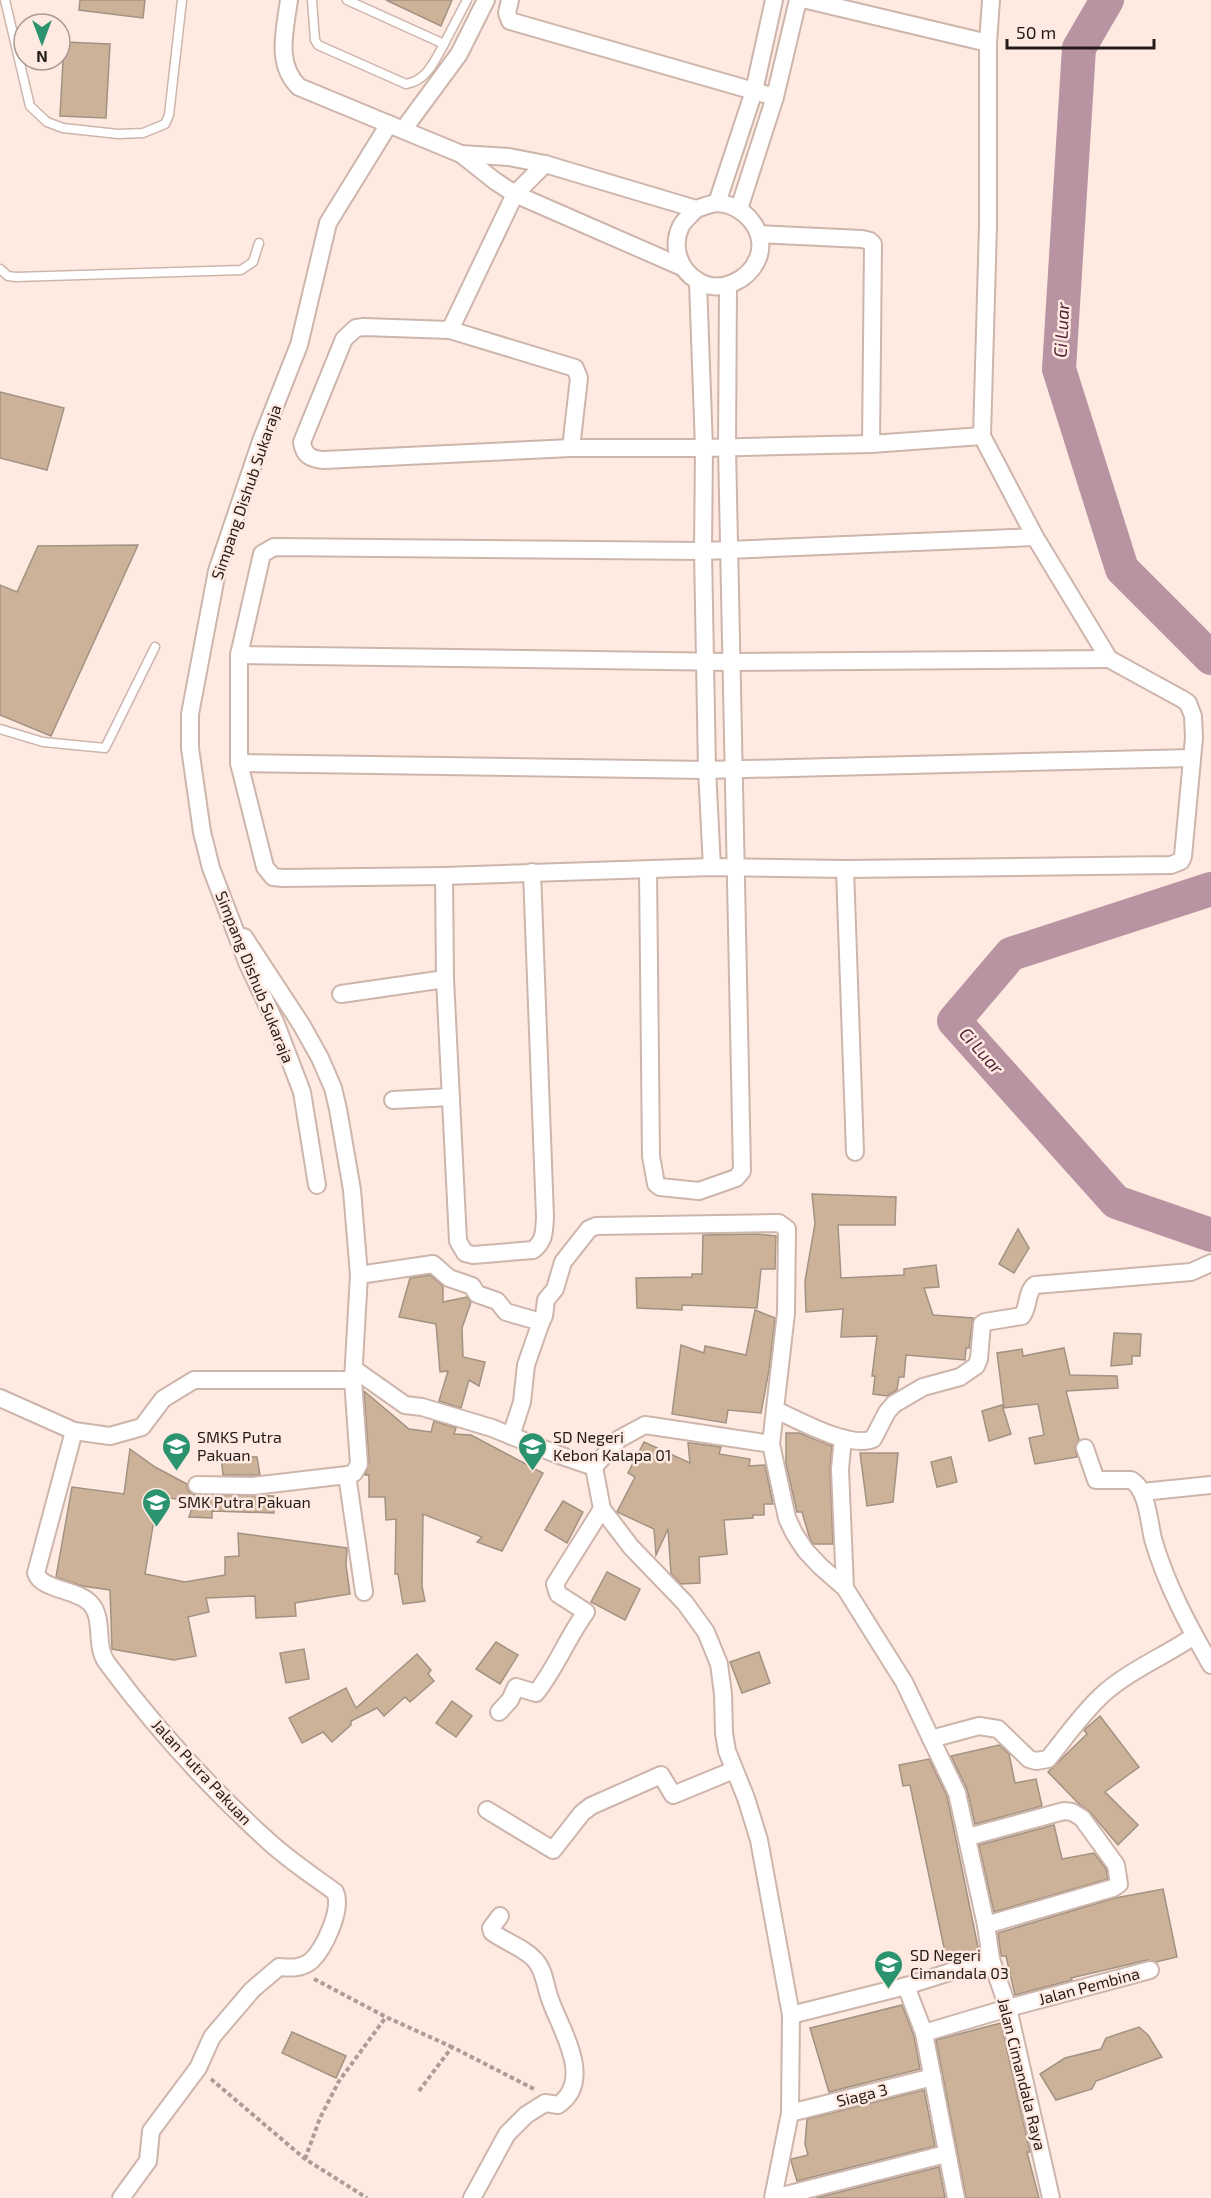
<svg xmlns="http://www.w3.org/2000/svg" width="1211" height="2198" font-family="'Exo 2',sans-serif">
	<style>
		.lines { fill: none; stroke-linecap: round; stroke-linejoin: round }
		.river { stroke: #b893a1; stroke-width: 34 }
		.building { fill: #ccb298; stroke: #a29281; stroke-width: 1.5 }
		.lane-casing { stroke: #cdb5ab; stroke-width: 11 }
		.street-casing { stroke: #cdb5ab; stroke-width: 20 }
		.path { stroke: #ad9d96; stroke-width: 4; stroke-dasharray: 4.5 3; stroke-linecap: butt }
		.lane { stroke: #fff; stroke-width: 8 }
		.street { stroke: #fff; stroke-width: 16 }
		.labels { text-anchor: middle; stroke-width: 5; stroke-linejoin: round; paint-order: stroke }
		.street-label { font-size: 16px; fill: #241c18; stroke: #ffeae2 }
		.poi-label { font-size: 16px; fill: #241c18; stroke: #ffeae2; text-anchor: start }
		.water-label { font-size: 18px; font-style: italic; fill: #522238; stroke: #ffeae2 }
	</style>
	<rect width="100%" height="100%" fill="#ffeae2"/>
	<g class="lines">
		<g class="river">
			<path d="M1107,0L1079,48L1059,369L1122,569L1211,658"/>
			<path d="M1211,889L1011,954L954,1021L1116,1202L1211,1235"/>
		</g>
	</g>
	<g class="building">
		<path d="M80,0H145L143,18L79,10Z"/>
		<path d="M386,0H452L441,26Z"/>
		<path d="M64,42L110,44L106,118L60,116Z"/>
		<path d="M0,392L64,408L47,470L0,458Z"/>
		<path d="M138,545L51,736L0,715V585L17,592L38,546Z"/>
		<path d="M812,1194L896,1197L895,1225H838L841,1278L904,1275V1269L936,1265L939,1287L924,1288L933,1315L973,1318L969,1348H966L965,1360L906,1355L904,1377H899L897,1390L887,1396L873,1394L875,1376H872L877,1336L841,1337L843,1309L806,1312L805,1281L815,1224Z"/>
		<path d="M1018,1229L1029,1248L1014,1273L999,1264Z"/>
		<path d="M757,1234L776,1236L775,1269H761L757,1308L682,1305V1310L637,1308L636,1278L692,1277V1274H702L703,1235Z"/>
		<path d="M430,1275L443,1286V1302L467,1297L471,1302L462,1328L463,1357L485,1362L479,1386L469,1380L461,1408L439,1401L448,1371L440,1372L436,1324L399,1317L410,1278Z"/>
		<path d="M755,1310L775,1318L769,1370L761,1413L728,1410L726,1423L672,1414L681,1345L704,1353L705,1346L746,1355Z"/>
		<path d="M1114,1333L1141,1334L1140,1356H1132V1364L1111,1366Z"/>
		<path d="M1064,1348L1070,1375L1117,1376L1118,1388L1066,1391L1079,1440L1075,1447L1077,1457L1035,1464L1029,1438L1044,1435L1038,1404L1004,1408L997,1353L1022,1349L1023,1356Z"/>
		<path d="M364,1391L409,1429L431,1432L434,1421L456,1428L454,1434L471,1435L543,1473L502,1551L477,1542L482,1537L423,1514L422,1586L425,1601L403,1604L398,1574H395L396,1519L386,1520L385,1497H369V1475H365L369,1463Z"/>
		<path d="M1002,1405L1011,1434L989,1441L982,1411Z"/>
		<path d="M786,1433H799L832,1446L830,1469L833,1544H813L809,1536L802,1512H797L786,1464Z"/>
		<path d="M644,1442L690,1463L688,1443H691L721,1447L719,1454L750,1459L749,1466L765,1465L773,1504H764V1515H753V1518L724,1520L727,1554L699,1557L700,1583L681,1584L671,1574L668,1529L656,1555L654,1529L617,1512L635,1477L628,1473Z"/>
		<path d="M130,1449L155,1467L187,1484L188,1491L192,1494L274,1496V1513L212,1511V1518L189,1517L194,1502L158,1496L145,1574L185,1582L225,1575V1557L239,1556L238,1533L347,1548L346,1565L350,1594L295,1603L296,1616L256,1618L255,1596L206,1598L209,1612L188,1617L196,1656L174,1660L112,1649L110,1590L82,1586L56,1577L72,1487L124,1494Z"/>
		<path d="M860,1453H898L893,1502L867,1506Z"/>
		<path d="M221,1456L257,1457L260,1475H223Z"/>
		<path d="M951,1457L957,1482L937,1487L931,1462Z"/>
		<path d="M563,1501L583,1512L567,1543L545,1530Z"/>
		<path d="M607,1572L640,1589L625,1620L591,1602Z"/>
		<path d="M496,1642L518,1655L500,1684L476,1669Z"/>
		<path d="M304,1649L309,1679L286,1683L280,1653Z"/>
		<path d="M759,1652L770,1683L742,1693L730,1662Z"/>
		<path d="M417,1654L431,1670L428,1674L434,1681L410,1702L405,1697L384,1716L377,1708L351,1721V1725L332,1742L323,1732L302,1743L289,1718L346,1688L356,1708Z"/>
		<path d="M452,1701L472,1716L456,1737L436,1723Z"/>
		<path d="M1100,1716L1139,1767L1105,1792L1138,1825L1118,1845L1090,1812L1078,1803L1048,1772L1087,1734L1084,1730Z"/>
		<path d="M999,1745L1009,1754L1015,1783L1036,1779L1042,1806L975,1824L967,1789L951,1756Z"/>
		<path d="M929,1759L947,1796L979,1952L947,1962L910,1785L903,1786L899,1765Z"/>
		<path d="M1054,1825L1062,1859L1094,1853L1106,1869L1108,1879L994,1912L979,1845Z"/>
		<path d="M1163,1889L1177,1957L1156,1962L1147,1960L1071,1978L1072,1980L1015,1995L1006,1956H1001L998,1933L1115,1898Z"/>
		<path d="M902,2005L914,2036L920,2069L829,2092L810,2028Z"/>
		<path d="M1001,2023L1030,2152H1027L1039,2198H966L936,2040Z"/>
		<path d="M1139,2027L1148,2035L1162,2057L1096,2081L1092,2089L1056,2100L1040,2074L1065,2058L1101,2049L1106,2038Z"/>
		<path d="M292,2032L346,2056L336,2078L282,2053Z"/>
		<path d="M924,2090L935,2146L797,2181L791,2161V2159L808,2155L805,2144L807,2119Z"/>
		<path d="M939,2167L945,2198H816Z"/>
	</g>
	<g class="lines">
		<defs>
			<g id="lane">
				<path d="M5,0L30,106L47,122L63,128L118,134L143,133L165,124L169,115L182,0"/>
				<path d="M312,0L315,40L318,45L406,84C427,81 435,60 444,44"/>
				<path d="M347,0L444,44L467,0"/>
				<path d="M0,269L8,276L16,277L241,270L253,262L259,243"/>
				<path d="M0,729L43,742L105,748L155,647"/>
			</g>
			<g id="street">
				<path d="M289,0C285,30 275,64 299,87L461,154L495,181L515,194L682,267"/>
				<path d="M510,0L507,13L510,21L775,97"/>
				<path d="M807,0L988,43"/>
				<path d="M991,0L988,43V225L982,436L1035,537L1109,659L1182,699L1188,703L1193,716L1194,738L1183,856L1181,861L1171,865L845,869L712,867L444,876L283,878L273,877L265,867L239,763V655L262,554L274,547L703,551L1035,537"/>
				<path d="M403,130L459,54L486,0"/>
				<path d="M461,154L509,157L545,164L696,209C703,207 712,203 718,203C744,205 768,231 758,258C749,280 720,295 698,281C679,270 671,246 681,226C684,220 692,214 696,209"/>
				<path d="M545,164L515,194L450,330L364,327L356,328L344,339L302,442C304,456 311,459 324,460L571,448H704L871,444"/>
				<path d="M717,203L754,91L774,0"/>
				<path d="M739,209L775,97L798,0"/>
				<path d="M759,234L862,239L870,241L873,244L871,444L982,436"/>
				<path d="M698,282L704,448L703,551L707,770L712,867"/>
				<path d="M450,330L575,368L579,378L571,448"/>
				<path d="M239,655L731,662L1109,659"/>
				<path d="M239,763L707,770L1192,758"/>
				<path d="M845,869L855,1152"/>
				<path d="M648,870L651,1156L656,1184L660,1187L699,1191L736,1178L742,1171L727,447L728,286"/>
				<path d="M444,876L445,979L458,1241L465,1253L473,1255L533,1250C545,1241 544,1231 545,1217L532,872"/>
				<path d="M341,994L445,979"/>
				<path d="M393,1100L451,1097"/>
				<path d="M317,1185L302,1092L276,1024L247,962L211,868L202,832L190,748V714L217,571L261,441L299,345L328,223L389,124"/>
				<path d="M359,1275L433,1264L449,1278L472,1286L477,1294L497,1301L506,1312L541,1322L544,1316L546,1300L555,1289L563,1262L589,1229L596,1226L779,1223L787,1229L786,1313L771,1444"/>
				<path d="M354,1369L405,1405L422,1407L492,1428L556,1454L594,1467L602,1509L631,1547L685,1603L706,1632L719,1664L723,1694L724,1733L727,1751L746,1798L759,1840L791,2015L790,2113L773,2198"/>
				<path d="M0,1398L74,1431L110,1436L142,1427L163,1399L194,1380H353"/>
				<path d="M776,1410C798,1420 850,1449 873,1439L887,1412L894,1404L923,1387L960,1377L976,1366L979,1359L982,1324L985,1322L1022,1316C1029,1307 1026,1292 1035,1285L1191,1272L1211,1263"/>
				<path d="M74,1431L36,1573C41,1590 77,1589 90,1603C105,1618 94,1646 107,1663C153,1725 209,1787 266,1839C287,1859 312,1875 335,1892C343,1909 324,1949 311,1961C301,1969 290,1968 279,1967L252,1990L212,2037L198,2068L151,2131L148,2161L121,2198"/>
				<path d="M511,1436L522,1402L526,1365L541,1322"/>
				<path d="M843,1438L840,1469L845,1588"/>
				<path d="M1085,1448L1096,1480H1131C1147,1488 1149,1522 1153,1539C1166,1584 1188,1625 1211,1665"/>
				<path d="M594,1467L619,1439L645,1425L771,1444L787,1518L794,1533L805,1550L820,1566L845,1588L904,1682L957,1793L986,1925L991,1959L1008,2008L1051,2198"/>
				<path d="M347,1475L364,1592"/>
				<path d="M197,1485L253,1486L347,1475L354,1473L359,1464L353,1380L359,1275L352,1190L338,1109L333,1088L320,1058L301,1024L244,937"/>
				<path d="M1142,1492L1211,1485"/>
				<path d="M499,1712L510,1700L516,1687L536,1693C556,1668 567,1638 586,1612L558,1594L555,1584L602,1509"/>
				<path d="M931,1739L979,1726L998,1729L1029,1759L1036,1761L1048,1759C1065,1738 1081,1715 1101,1696C1126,1672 1165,1656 1194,1636"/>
				<path d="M487,1810L553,1850L582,1813L591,1806L661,1775L673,1795L734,1770"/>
				<path d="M968,1837L1064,1811L1072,1812L1082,1818L1116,1865L1119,1884L1113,1888L986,1925"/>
				<path d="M906,1986L924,2033L956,2198"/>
				<path d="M791,2015L906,1986L991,1959"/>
				<path d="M924,2033L1008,2008L1150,1970"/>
				<path d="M790,2113L933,2077"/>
				<path d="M472,2198L507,2134L526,2115L545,2103L558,2105C595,2080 560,2029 550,1999C545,1986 545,1971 535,1960C525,1948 505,1942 492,1932L491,1928L500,1916"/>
				<path d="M774,2198L946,2154"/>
			</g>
		</defs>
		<use href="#lane" class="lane-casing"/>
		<use href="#street" class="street-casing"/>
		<g class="path">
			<path d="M314,1979L386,2017L452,2047"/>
			<path d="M211,2079L305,2159L367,2198"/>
			<path d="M419,2091L452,2047L536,2090"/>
			<path d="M305,2159L320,2118L339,2081L386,2017"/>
		</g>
		<use href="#lane" class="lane"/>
		<use href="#street" class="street"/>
	</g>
	<defs>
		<symbol id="school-pin" viewBox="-11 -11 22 30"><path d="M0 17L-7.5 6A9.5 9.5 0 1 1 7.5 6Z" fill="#2c936f" stroke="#ffeae2"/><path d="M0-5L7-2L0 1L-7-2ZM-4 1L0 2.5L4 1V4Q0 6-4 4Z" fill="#fff"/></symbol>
	</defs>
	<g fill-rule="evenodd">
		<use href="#school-pin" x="160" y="1430" width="33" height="45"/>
		<use href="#school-pin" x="516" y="1430" width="33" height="45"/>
		<use href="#school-pin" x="140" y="1486" width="33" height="45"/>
		<use href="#school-pin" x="872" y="1948" width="33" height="45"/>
	</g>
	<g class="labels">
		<g class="street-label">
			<text transform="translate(246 492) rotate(-71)" y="6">Simpang Dishub Sukaraja</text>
			<text transform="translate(255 977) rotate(68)" y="6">Simpang Dishub Sukaraja</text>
			<text transform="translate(202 1772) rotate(47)" y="6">Jalan Putra Pakuan</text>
			<text transform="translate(1089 1986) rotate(-15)" y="6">Jalan Pembina</text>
			<text transform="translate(1022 2074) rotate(76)" y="6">Jalan Cimandala Raya</text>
			<text transform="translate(862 2095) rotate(-14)" y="6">Siaga 3</text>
		</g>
		<g class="poi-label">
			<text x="197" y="1443">SMKS Putra<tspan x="197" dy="18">Pakuan</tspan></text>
			<text x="553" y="1443">SD Negeri<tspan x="553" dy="18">Kebon Kalapa 01</tspan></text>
			<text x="178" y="1508">SMK Putra Pakuan</text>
			<text x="910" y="1961">SD Negeri<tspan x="910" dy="18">Cimandala 03</tspan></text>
		</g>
		<g class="water-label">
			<text transform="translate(1062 330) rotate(-87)" y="6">Ci Luar</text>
			<text transform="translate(981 1051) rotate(48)" y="6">Ci Luar</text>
		</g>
	</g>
	<g transform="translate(42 42) rotate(180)"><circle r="28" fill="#ffeae2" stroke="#a79891" stroke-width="1.5"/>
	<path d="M0-4.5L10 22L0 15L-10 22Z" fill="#2c936f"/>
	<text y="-9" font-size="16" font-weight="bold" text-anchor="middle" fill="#241c18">N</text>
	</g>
	<path d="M1007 39v9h147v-9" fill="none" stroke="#241c18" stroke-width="3"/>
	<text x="1016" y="39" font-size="18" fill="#241c18" stroke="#ffeae2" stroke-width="4.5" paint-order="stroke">50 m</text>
</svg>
